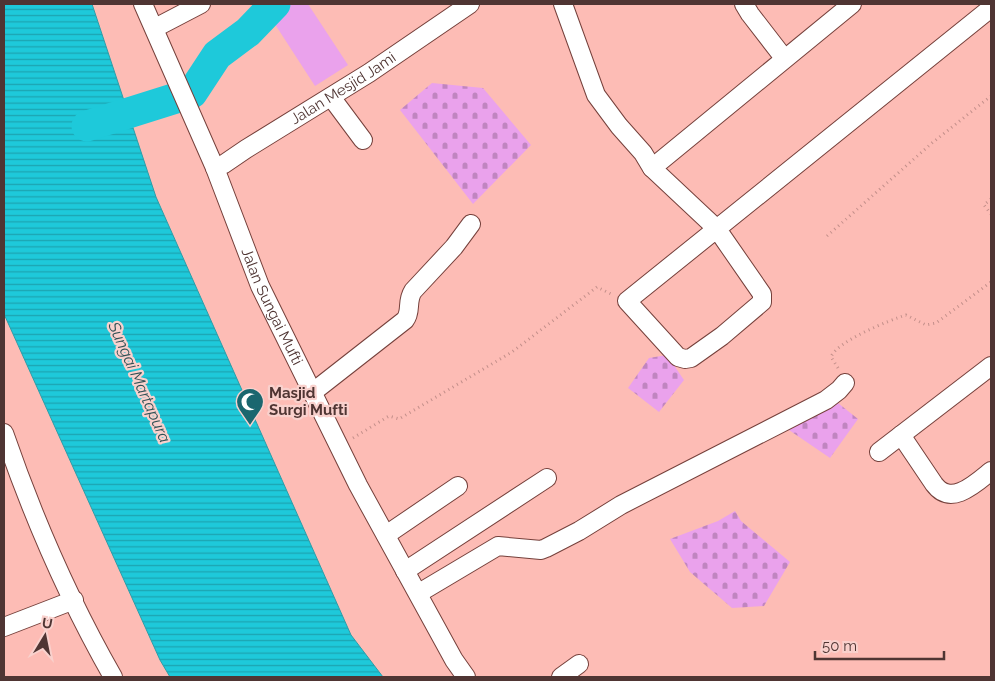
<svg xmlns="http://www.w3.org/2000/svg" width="995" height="681" font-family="Raleway,sans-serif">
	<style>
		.grass { fill: #eaa2ec }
		.cemetery { fill: url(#cemetery-stones) }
		.water { fill: url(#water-rules); stroke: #2d9da8 }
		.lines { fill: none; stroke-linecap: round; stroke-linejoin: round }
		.river { stroke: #1ec9da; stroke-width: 31 }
		.minor-casing { stroke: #75403b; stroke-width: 20 }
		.path { stroke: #c38f8a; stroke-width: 3; stroke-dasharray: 1 4; stroke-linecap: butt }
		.minor { stroke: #fff; stroke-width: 18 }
		.labels { text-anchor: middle; stroke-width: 4.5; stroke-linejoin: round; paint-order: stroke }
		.street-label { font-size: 15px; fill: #4f3533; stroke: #f9d1cd }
		.poi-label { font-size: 15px; font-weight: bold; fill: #4f3533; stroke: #f9d1cd; text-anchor: start }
		.water-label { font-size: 16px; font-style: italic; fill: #325155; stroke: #f9d1cd }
	</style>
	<defs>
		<pattern id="cemetery-stones" width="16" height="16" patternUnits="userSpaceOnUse" patternTransform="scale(1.25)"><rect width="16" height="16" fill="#eaa2ec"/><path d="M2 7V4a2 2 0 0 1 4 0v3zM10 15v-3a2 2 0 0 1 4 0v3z" fill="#c085c0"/></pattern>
		<pattern id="water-rules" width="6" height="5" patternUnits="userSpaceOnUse" patternTransform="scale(1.25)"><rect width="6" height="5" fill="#1ec9da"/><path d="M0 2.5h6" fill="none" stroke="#1da4b1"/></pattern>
	</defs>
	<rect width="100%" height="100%" fill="#fdbcb5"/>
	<path class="grass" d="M287,4H308L348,65L315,86L269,15Z"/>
	<g class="cemetery">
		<path d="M432,83L483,88L531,145L473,204L400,110Z"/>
		<path d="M667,355L684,380L659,412L628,388L649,358Z"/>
		<path d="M838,403L858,419L830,458L786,428Z"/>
		<path d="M735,511L741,521L790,562L764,606L732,608L690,572L670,539L718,521Z"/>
	</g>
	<path class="water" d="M4,4H92L156,197L351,635L383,677H170L160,660L4,314Z"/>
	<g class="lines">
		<path class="river" d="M87,126L192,93L217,55L248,32L275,4"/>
		<defs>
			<g id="minor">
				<path id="s1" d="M143,4L215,168L260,286L358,485L454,660L466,677"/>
				<path d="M563,4L596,95L619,126L643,153L652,168"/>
				<path d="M744,4L750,14L784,58"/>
				<path d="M852,4L652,168L717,229L762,294V302L722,336L691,358L685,359L678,357L627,301L991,8"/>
				<path d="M155,28L201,4"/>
				<path d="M331,97L363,140"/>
				<path id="s2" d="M215,168L224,164L246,149L369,73L470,4"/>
				<path d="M313,392L405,320C412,311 406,302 413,291L454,247L471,224"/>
				<path d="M4,433C33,517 69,600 113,677"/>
				<path d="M901,435L934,484C951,507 975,484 991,471"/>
				<path d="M879,452L991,366"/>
				<path d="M386,535L458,486"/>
				<path d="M405,571L547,478"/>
				<path d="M419,593L498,546L541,550L546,548L579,531L621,505L826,400L839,390L845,383"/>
				<path d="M4,627L74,600"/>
				<path d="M561,677L579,664"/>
			</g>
		</defs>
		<use href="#minor" class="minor-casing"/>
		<g class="path">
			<path d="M991,199L984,205L991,214"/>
			<path d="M827,236L932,143L991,96"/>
			<path d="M838,368L831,357C837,341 890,320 906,315L926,325L936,323L991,282"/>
			<path d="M353,438L389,416L399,419L512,352L597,287L613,295"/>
		</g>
		<use href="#minor" class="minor"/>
	</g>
	<defs>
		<symbol id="mosque-pin" viewBox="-11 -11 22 30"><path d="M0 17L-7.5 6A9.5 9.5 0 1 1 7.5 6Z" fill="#1b676f" stroke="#f9d1cd"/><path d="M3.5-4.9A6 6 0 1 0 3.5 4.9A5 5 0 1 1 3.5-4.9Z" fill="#fff"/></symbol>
	</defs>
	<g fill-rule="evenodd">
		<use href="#mosque-pin" x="234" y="386" width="32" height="43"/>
	</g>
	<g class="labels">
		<g class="street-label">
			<text dy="5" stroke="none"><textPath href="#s2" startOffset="151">Jalan Mesjid Jami</textPath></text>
			<text dy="5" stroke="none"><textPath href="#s1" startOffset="329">Jalan Sungai Mufti</textPath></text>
		</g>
		<g class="poi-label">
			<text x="269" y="398">Masjid<tspan x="269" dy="17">Surgi Mufti</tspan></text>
		</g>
		<g class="water-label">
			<text transform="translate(140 382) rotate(66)" y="6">Sungai Martapura</text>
		</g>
	</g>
	<rect width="995" height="681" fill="none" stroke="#4f3533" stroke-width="10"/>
	<g transform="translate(45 636) rotate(10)" stroke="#f9d1cd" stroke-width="4" paint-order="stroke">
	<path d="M0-4L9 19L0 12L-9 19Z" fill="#4f3533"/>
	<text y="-8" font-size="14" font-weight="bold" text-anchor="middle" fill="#4f3533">U</text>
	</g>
	<path d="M815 651v8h129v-8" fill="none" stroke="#4f3533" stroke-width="2.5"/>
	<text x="822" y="651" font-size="15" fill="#4f3533" stroke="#f9d1cd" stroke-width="4" paint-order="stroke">50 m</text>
</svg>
